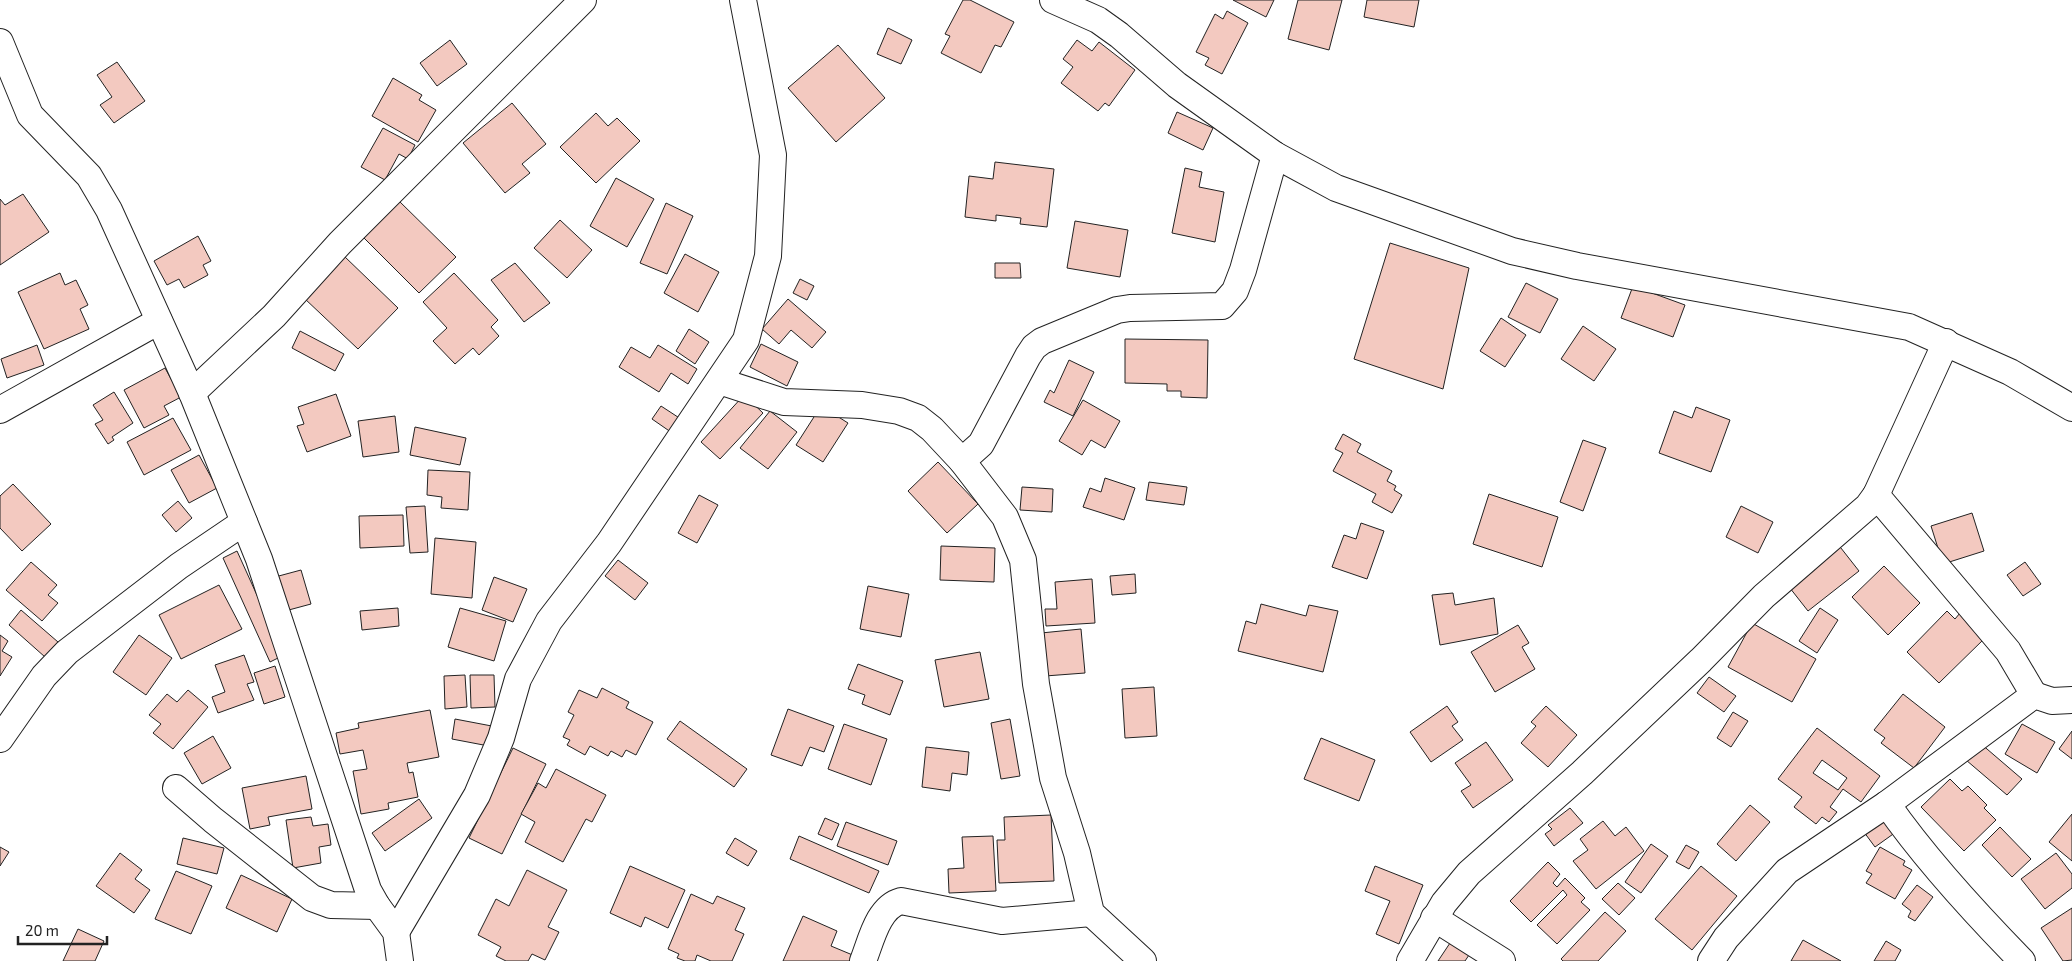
<svg xmlns="http://www.w3.org/2000/svg" width="2072" height="961" font-family="'Exo 2',sans-serif">
	<style>
		.building { fill: #f3c9c0; stroke: #222; fill-rule: evenodd }
		.lines { fill: none; stroke-linecap: round; stroke-linejoin: round }
		.street-casing { stroke: #222; stroke-width: 28 }
		.street { stroke: #fff; stroke-width: 26 }
	</style>
	<rect width="100%" height="100%" fill="#fff"/>
	<g class="building">
		<path d="M963,0H970L1014,22L1001,47L995,45L981,73L941,53L950,36L945,34Z"/>
		<path d="M1233,0H1274L1266,17Z"/>
		<path d="M1298,0H1342L1329,50L1288,39Z"/>
		<path d="M1367,0H1419L1414,27L1364,17Z"/>
		<path d="M1227,11L1248,23L1222,74L1205,65L1209,58L1196,52L1215,14L1223,19Z"/>
		<path d="M888,28L912,40L901,64L877,54Z"/>
		<path d="M450,40L467,64L437,86L420,63Z"/>
		<path d="M1077,40L1092,51L1099,42L1135,70L1109,106L1105,103L1098,111L1061,83L1073,67L1063,59Z"/>
		<path d="M838,45L885,98L836,142L788,88Z"/>
		<path d="M117,62L145,101L114,123L100,105L112,97L97,75Z"/>
		<path d="M393,78L422,95L419,100L436,110L418,142L372,116Z"/>
		<path d="M512,103L546,144L522,164L530,173L505,193L463,143Z"/>
		<path d="M1177,112L1213,128L1203,150L1168,133Z"/>
		<path d="M596,113L608,126L617,118L640,141L596,183L560,147Z"/>
		<path d="M383,128L415,145L408,159L399,154L385,180L361,167Z"/>
		<path d="M995,162L1054,169L1047,227L1020,224L1021,218L996,215V221L965,217L969,176L993,179Z"/>
		<path d="M1185,168L1202,172L1199,187L1224,192L1215,242L1172,233Z"/>
		<path d="M616,178L654,199L627,247L590,226Z"/>
		<path d="M23,194L49,232L0,265V199L5,205Z"/>
		<path d="M397,199L456,257L419,293L361,235Z"/>
		<path d="M666,203L693,216L667,274L640,263Z"/>
		<path d="M560,220L592,250L567,278L534,248Z"/>
		<path d="M1075,221L1128,230L1120,277L1067,268Z"/>
		<path d="M198,236L211,261L203,265L208,275L184,288L179,279L167,285L154,261Z"/>
		<path d="M1390,243L1469,268L1443,389L1354,359Z"/>
		<path d="M685,254L719,272L698,312L664,293Z"/>
		<path d="M344,256L398,308L358,349L304,298Z"/>
		<path d="M515,263L550,303L524,322L491,280Z"/>
		<path d="M995,263H1020L1021,278H995Z"/>
		<path d="M60,273L65,285L76,280L88,305L80,309L89,329L44,349L18,292Z"/>
		<path d="M454,273L498,320L491,327L499,336L479,355L473,348L455,364L433,341L447,328L423,302Z"/>
		<path d="M800,279L814,286L807,300L793,293Z"/>
		<path d="M1526,283L1558,299L1540,333L1508,317Z"/>
		<path d="M1633,286L1685,305L1673,337L1621,318Z"/>
		<path d="M788,299L826,332L812,348L791,330L779,344L762,329Z"/>
		<path d="M1501,318L1526,335L1505,367L1480,351Z"/>
		<path d="M1583,326L1616,349L1594,381L1561,359Z"/>
		<path d="M689,329L709,342L695,364L676,351Z"/>
		<path d="M300,331L344,354L335,371L292,348Z"/>
		<path d="M1125,339L1208,340L1207,398L1181,397V391H1167V384L1125,383Z"/>
		<path d="M761,344L798,362L787,386L750,367Z"/>
		<path d="M37,345L44,365L7,378L1,359Z"/>
		<path d="M658,345L697,369L688,384L671,373L659,392L619,367L631,347L650,358Z"/>
		<path d="M1069,360L1094,372L1073,416L1044,402L1050,390L1054,393Z"/>
		<path d="M165,368L181,397L164,406L169,415L144,428L124,390Z"/>
		<path d="M114,392L133,423L112,437L114,440L108,444L95,424L103,420L93,405Z"/>
		<path d="M336,394L351,436L307,452L297,426L304,424L298,407Z"/>
		<path d="M744,395L763,413L720,459L701,442Z"/>
		<path d="M1083,400L1120,421L1105,448L1091,440L1082,455L1059,441Z"/>
		<path d="M661,406L687,423L678,437L652,419Z"/>
		<path d="M821,406L848,423L823,462L796,445Z"/>
		<path d="M1696,407L1730,420L1711,472L1659,453L1674,411L1692,418Z"/>
		<path d="M770,411L797,432L768,469L740,448Z"/>
		<path d="M395,416L399,452L363,457L358,421Z"/>
		<path d="M173,418L191,450L144,475L127,442Z"/>
		<path d="M415,427L466,438L460,465L410,455Z"/>
		<path d="M1343,434L1361,444L1357,452L1392,471L1387,481L1396,486L1394,490L1402,495L1392,513L1372,502L1376,494L1333,471L1343,453L1335,449Z"/>
		<path d="M1583,440L1606,448L1583,511L1560,502Z"/>
		<path d="M199,455L217,488L189,503L171,470Z"/>
		<path d="M938,462L978,504L947,533L908,491Z"/>
		<path d="M428,470L470,472L468,510L441,508L442,497L427,495Z"/>
		<path d="M1105,478L1135,488L1124,520L1083,507L1090,488L1101,492Z"/>
		<path d="M1149,482L1187,487L1184,505L1146,500Z"/>
		<path d="M13,484L51,524L22,551L0,528V496Z"/>
		<path d="M1022,487L1053,489L1052,512L1020,510Z"/>
		<path d="M1489,494L1558,517L1542,567L1473,544Z"/>
		<path d="M699,495L718,505L697,543L678,533Z"/>
		<path d="M178,501L192,518L176,532L162,515Z"/>
		<path d="M425,506L428,552L410,553L406,507Z"/>
		<path d="M1741,506L1773,522L1758,553L1726,537Z"/>
		<path d="M1972,513L1984,551L1943,564L1931,526Z"/>
		<path d="M403,515L404,546L360,548L359,516Z"/>
		<path d="M1361,523L1384,531L1367,579L1332,567L1344,535L1356,539Z"/>
		<path d="M435,538L476,542L472,598L431,594Z"/>
		<path d="M1837,543L1859,571L1808,611L1786,583Z"/>
		<path d="M941,546L995,548L994,582L940,580Z"/>
		<path d="M237,551L284,655L270,662L223,558Z"/>
		<path d="M618,560L648,583L635,600L605,576Z"/>
		<path d="M31,562L57,585L48,595L58,603L42,621L6,590Z"/>
		<path d="M2025,562L2041,584L2023,596L2007,575Z"/>
		<path d="M1884,566L1920,603L1888,635L1852,597Z"/>
		<path d="M301,570L311,604L285,611L275,577Z"/>
		<path d="M1135,574L1136,593L1112,595L1110,576Z"/>
		<path d="M494,577L527,589L513,622L482,610Z"/>
		<path d="M1092,579L1095,623L1046,626L1045,609H1057L1055,582Z"/>
		<path d="M219,585L242,629L181,659L159,615Z"/>
		<path d="M868,586L909,594L901,637L860,629Z"/>
		<path d="M1453,593L1455,605L1494,598L1498,634L1440,645L1432,595Z"/>
		<path d="M1261,604L1306,616L1309,605L1338,611L1323,672L1238,651L1246,621L1256,624Z"/>
		<path d="M398,608L399,626L362,630L360,611Z"/>
		<path d="M460,608L506,621L494,661L448,647Z"/>
		<path d="M1820,608L1838,620L1817,653L1799,641Z"/>
		<path d="M21,610L58,642L45,657L9,625Z"/>
		<path d="M1947,611L1955,619L1960,613L1985,638L1939,683L1907,652Z"/>
		<path d="M1752,623L1816,659L1792,702L1728,667Z"/>
		<path d="M1518,625L1529,643L1522,647L1535,669L1495,692L1471,652Z"/>
		<path d="M1081,629L1085,673L1045,676L1041,633Z"/>
		<path d="M0,635L8,641L2,651L12,657L0,676Z"/>
		<path d="M139,635L172,658L146,695L113,672Z"/>
		<path d="M980,652L989,699L944,707L935,660Z"/>
		<path d="M244,655L254,682L247,684L254,700L218,713L212,697L225,692L215,665Z"/>
		<path d="M858,664L903,681L890,715L862,704L865,695L848,689Z"/>
		<path d="M275,666L285,697L264,704L254,673Z"/>
		<path d="M465,675L467,707L445,709L444,676Z"/>
		<path d="M470,675H494L495,707L471,708Z"/>
		<path d="M1709,677L1736,696L1724,712L1697,693Z"/>
		<path d="M1154,687L1157,736L1125,738L1122,689Z"/>
		<path d="M602,688L629,702L626,708L653,722L636,755L626,750L622,757L611,751L608,756L590,746L585,755L567,745L570,740L563,737L574,715L568,712L579,690L597,698Z"/>
		<path d="M188,690L208,707L173,749L153,733L161,724L149,715L167,694L177,702Z"/>
		<path d="M1903,694L1945,727L1914,768L1881,743L1885,738L1874,730Z"/>
		<path d="M1447,706L1458,722L1452,726L1463,740L1431,762L1410,732Z"/>
		<path d="M1546,706L1577,735L1548,767L1521,743L1536,726L1531,722Z"/>
		<path d="M788,709L834,726L824,752L810,747L802,766L771,755Z"/>
		<path d="M430,710L439,757L407,763L409,773L413,772L418,797L388,803L389,809L361,814L353,771L367,769L363,750L340,754L336,733L359,728L358,723Z"/>
		<path d="M1733,712L1748,721L1731,747L1717,738Z"/>
		<path d="M455,719L497,727L494,747L452,739Z"/>
		<path d="M1010,719L1020,776L1001,779L991,723Z"/>
		<path d="M680,721L747,769L734,787L667,739Z"/>
		<path d="M844,724L887,739L871,785L828,769Z"/>
		<path d="M2022,724L2055,742L2037,773L2005,754Z"/>
		<path d="M1817,728L1880,776L1861,802L1843,789L1830,807L1837,812L1829,822L1822,817L1816,824L1794,807L1802,797L1778,779ZM1822,760L1847,778L1838,790L1813,773Z"/>
		<path d="M2072,731V759L2059,749Z"/>
		<path d="M213,736L231,768L202,784L184,753Z"/>
		<path d="M1321,738L1375,760L1359,801L1304,779Z"/>
		<path d="M1486,742L1513,780L1473,808L1461,791L1471,785L1455,763Z"/>
		<path d="M1980,743L2022,779L2007,795L1966,760Z"/>
		<path d="M926,747L969,752L967,775L952,773L950,791L922,787Z"/>
		<path d="M513,748L546,764L502,854L469,838Z"/>
		<path d="M556,769L606,795L592,822L586,819L563,862L525,842L535,822L521,814L538,783L546,788Z"/>
		<path d="M306,776L312,809L268,817L270,825L250,829L242,788Z"/>
		<path d="M1950,779L1962,791L1968,786L1987,805L1984,808L1996,820L1964,851L1921,807Z"/>
		<path d="M419,799L432,818L385,851L372,833Z"/>
		<path d="M1750,805L1770,822L1736,861L1717,844Z"/>
		<path d="M1570,808L1583,823L1554,846L1545,834L1552,829L1548,825Z"/>
		<path d="M1883,813L1896,832L1875,847L1861,828Z"/>
		<path d="M2072,814V861L2049,842Z"/>
		<path d="M1051,815L1054,881L999,883L997,840H1005L1004,817Z"/>
		<path d="M311,817L313,826L328,824L331,845L319,847L321,863L293,868L286,820Z"/>
		<path d="M825,818L839,824L832,840L818,834Z"/>
		<path d="M1603,821L1615,836L1626,827L1644,851L1596,889L1573,861L1588,850L1580,839Z"/>
		<path d="M846,822L897,841L888,865L837,846Z"/>
		<path d="M2000,827L2031,859L2012,877L1982,845Z"/>
		<path d="M799,836L879,871L869,893L790,859Z"/>
		<path d="M993,836L996,891L949,893L948,869L964,868L962,837Z"/>
		<path d="M183,838L224,848L217,874L177,864Z"/>
		<path d="M735,838L757,851L748,866L726,853Z"/>
		<path d="M1651,844L1668,856L1641,893L1625,882Z"/>
		<path d="M1686,845L1699,852L1689,869L1676,862Z"/>
		<path d="M0,847L9,852L0,866Z"/>
		<path d="M1880,847L1905,861L1903,865L1912,870L1895,899L1866,883L1872,874L1866,871Z"/>
		<path d="M120,853L142,870L135,879L150,890L134,913L96,886Z"/>
		<path d="M2056,853L2072,874V888L2045,909L2021,879Z"/>
		<path d="M1548,862L1560,874L1553,883L1557,887L1565,878L1585,898L1581,902L1590,910L1557,944L1537,925L1567,895L1563,890L1531,922L1510,901Z"/>
		<path d="M630,866L685,890L668,928L645,917L641,927L610,913Z"/>
		<path d="M1375,866L1423,885L1399,944L1376,934L1390,901L1365,891Z"/>
		<path d="M1701,866L1737,896L1692,950L1655,919Z"/>
		<path d="M527,870L567,890L548,927L559,932L545,960L532,954L528,961H506L496,956L501,947L478,935L496,899L509,906Z"/>
		<path d="M176,871L212,886L191,934L155,919Z"/>
		<path d="M241,875L292,899L277,932L226,908Z"/>
		<path d="M1618,883L1635,898L1619,915L1602,899Z"/>
		<path d="M1917,885L1933,897L1915,921L1908,917L1911,911L1902,904Z"/>
		<path d="M691,894L713,904L717,896L745,908L735,930L744,934L732,961H711L697,955L695,961H685L677,958L679,954L668,949Z"/>
		<path d="M2072,908V960L2063,961L2041,928Z"/>
		<path d="M1605,912L1626,931L1598,961H1563L1561,959Z"/>
		<path d="M803,916L837,931L831,946L855,956L852,961H783Z"/>
		<path d="M78,929L104,941L95,961H63Z"/>
		<path d="M1803,940L1841,961H1791Z"/>
		<path d="M1886,941L1901,950L1895,961H1874Z"/>
		<path d="M1450,943L1469,955L1465,961H1438Z"/>
	</g>
	<g class="lines">
		<defs>
			<g id="street">
				<path d="M1053,0L1098,20L1119,35L1177,85L1275,155L1336,188L1512,251L1577,266L1909,327L2010,372L2072,408"/>
				<path d="M0,42L30,115L89,176L109,210L192,393L259,559L368,890L377,906L396,932L400,961"/>
				<path d="M719,381L784,402L862,405L899,411L918,418L932,429L962,461L1005,517L1023,560L1036,684L1053,778L1077,853L1091,913L1143,961"/>
				<path d="M192,393L274,316L340,243L583,0"/>
				<path d="M0,410L159,321"/>
				<path d="M962,461L981,444L1028,356L1034,347L1042,341L1117,310L1130,308L1222,306L1235,291L1243,270L1275,155"/>
				<path d="M1876,495L2008,651L2034,695"/>
				<path d="M0,739L44,676L67,652L179,566L244,522"/>
				<path d="M176,788L213,820L312,898L331,905L377,906"/>
				<path d="M1887,804C1926,860 1974,912 2022,961"/>
				<path d="M1434,918L1502,961"/>
				<path d="M396,932L477,795L501,738L518,679L549,621L609,543L746,340L768,256L773,155L743,0"/>
				<path d="M863,961C871,941 878,907 901,901L1002,921L1091,913"/>
				<path d="M1410,961L1444,903L1469,873L1582,773L1701,660L1764,596L1868,506L1876,495L1946,342"/>
				<path d="M1711,961L1726,938L1787,871L1887,804L2034,695L2052,701L2072,700"/>
			</g>
		</defs>
		<use href="#street" class="street-casing"/>
		<use href="#street" class="street"/>
	</g>
	<path d="M18 936v8h89v-8" fill="none" stroke="#222222" stroke-width="2.5"/>
	<text x="25" y="936" font-size="15" fill="#222222" stroke="#ffffff" stroke-width="4" paint-order="stroke">20 m</text>
</svg>
